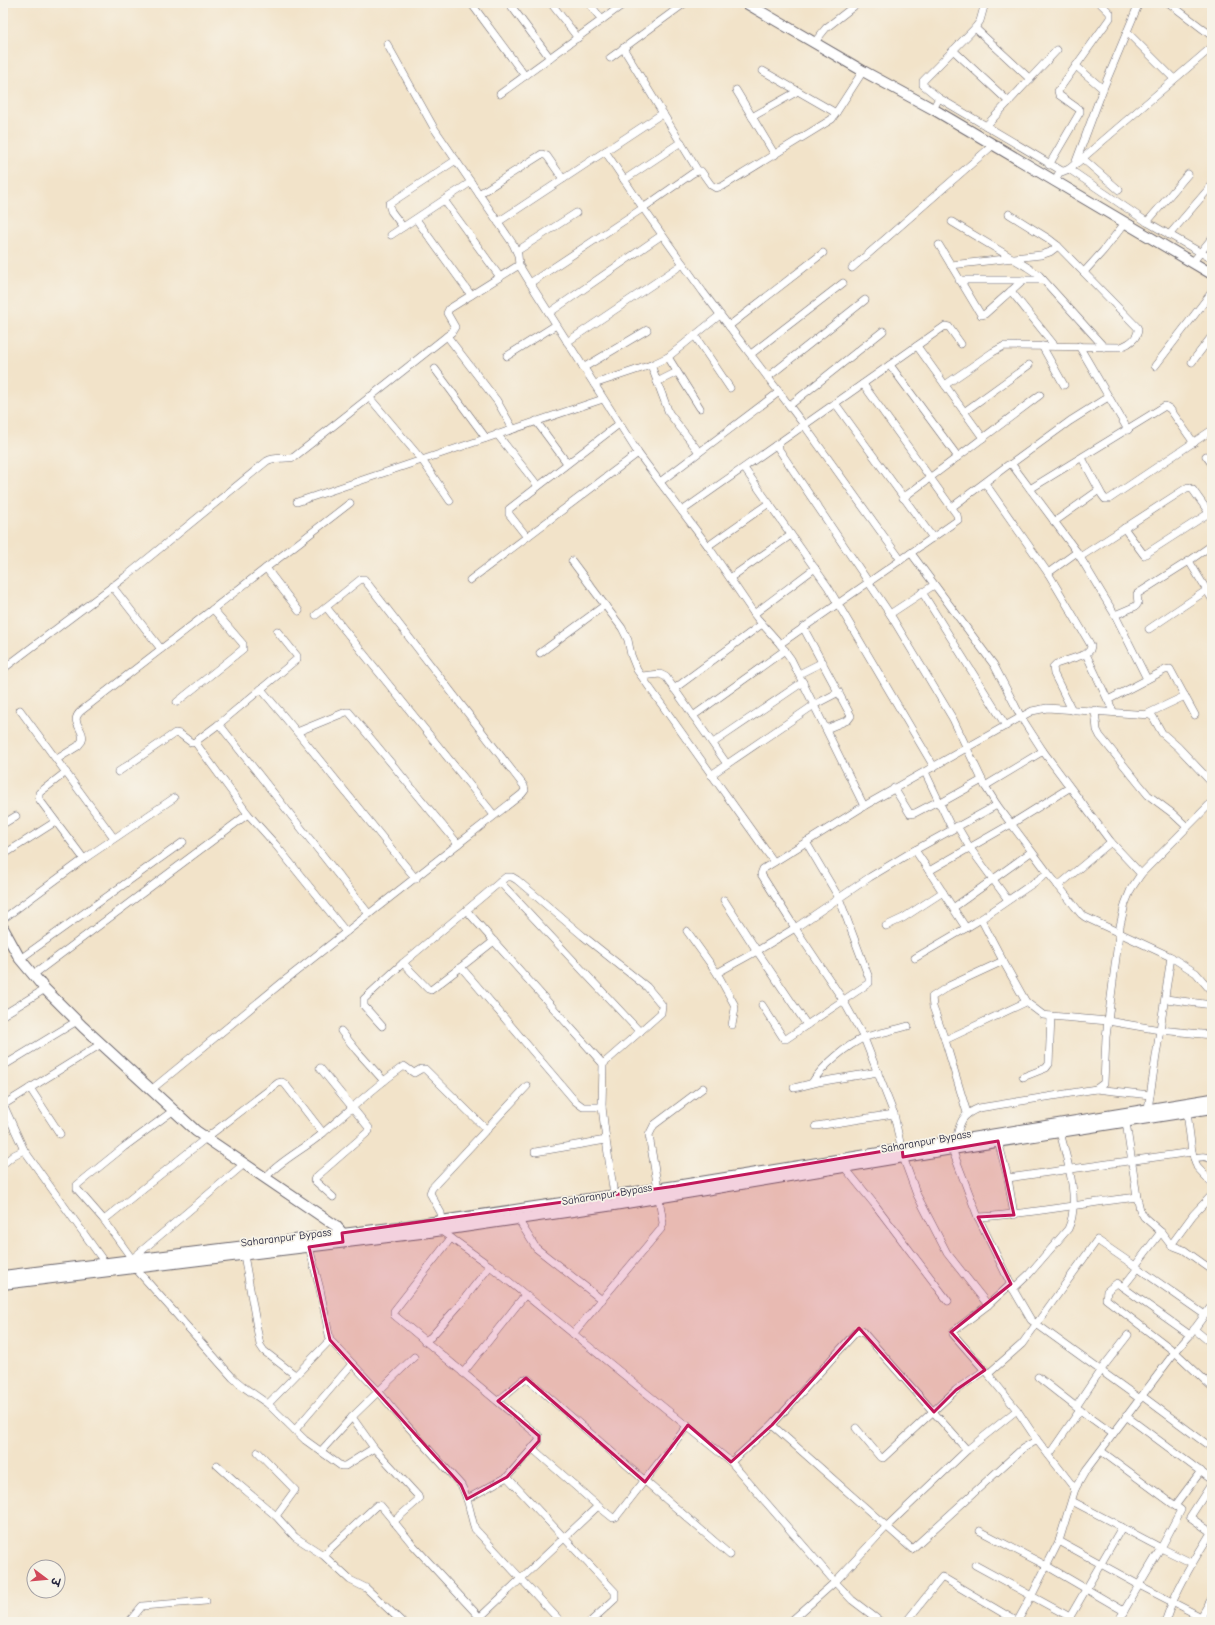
<svg xmlns="http://www.w3.org/2000/svg" width="1215" height="1625" font-family="'Comic Neue','Playpen Sans Deva',sans-serif">
	<style>
		.lines { fill: none; stroke-linecap: round; stroke-linejoin: round }
		.street-casing { stroke: #6b666d; stroke-width: 8 }
		.secondary-casing { stroke: #6b666d; stroke-width: 12 }
		.street { stroke: #fff; stroke-width: 7 }
		.secondary { stroke: #fff; stroke-width: 10 }
		.marked { fill: #c2185b; fill-opacity: 0.2; stroke: #c2185b; stroke-width: 3; stroke-linejoin: round }
		.labels { text-anchor: middle; stroke-width: 3.5; stroke-linejoin: round; paint-order: stroke }
		.street-label { font-size: 11px; fill: #22223b; stroke: #f7f3e8 }
	</style>
	<rect width="100%" height="100%" fill="#f7f3e8"/>
	<filter id="ink" filterUnits="userSpaceOnUse"><feTurbulence type="fractalNoise" baseFrequency=".025" numOctaves="2"/><feDisplacementMap in="SourceGraphic" scale="8" xChannelSelector="R" yChannelSelector="G"/><feConvolveMatrix kernelMatrix="1 2 1 2 8 2 1 2 1" color-interpolation-filters="sRGB"/></filter>
	<filter id="wash" filterUnits="userSpaceOnUse"><feTurbulence type="fractalNoise" baseFrequency=".012" numOctaves="4" result="noise"/><feDisplacementMap in="SourceGraphic" scale="16" xChannelSelector="R" yChannelSelector="G"/><feGaussianBlur stdDeviation="0.9" result="paint"/><feColorMatrix in="noise" values="0 0 0 0 0 0 0 0 0 0 0 0 0 0 0 0 0 1.4 0 .05"/><feComposite in="paint" operator="in"/></filter>
	<g filter="url(#wash)">
		<rect width="100%" height="100%" fill="#f2e3c9"/>
	</g>
	<g filter="url(#ink)">
		<g class="lines">
			<defs>
				<g id="street">
					<path d="M471,3L525,76"/>
					<path d="M509,3L550,58"/>
					<path d="M551,3L578,38"/>
					<path d="M589,3L602,20"/>
					<path d="M1169,3L1212,36"/>
					<path d="M975,28L1030,79"/>
					<path d="M1127,32L1174,79"/>
					<path d="M814,43L826,28L858,3"/>
					<path d="M387,44L434,128L513,244L518,255L519,265"/>
					<path d="M623,48L698,171"/>
					<path d="M953,50L1009,102"/>
					<path d="M610,58L685,3"/>
					<path d="M1076,66L1103,89"/>
					<path d="M763,71L836,113"/>
					<path d="M736,90L775,155"/>
					<path d="M500,94L625,3"/>
					<path d="M939,98L1062,171"/>
					<path d="M933,109L939,98L923,85V81L975,28L980,21L985,3"/>
					<path d="M752,117L798,91"/>
					<path d="M986,126L1057,50"/>
					<path d="M605,151L643,208L703,292L804,425L901,560"/>
					<path d="M1082,158L1119,190"/>
					<path d="M1077,163L1212,47"/>
					<path d="M1049,165L1080,112V110L1059,95L1058,91L1110,18V13L1100,3"/>
					<path d="M1069,169L1147,222L1212,259"/>
					<path d="M624,180L681,142"/>
					<path d="M1054,182L1059,173L1069,169L1075,164L1103,89L1139,3"/>
					<path d="M479,194L542,154L547,156L563,179"/>
					<path d="M444,200L500,277"/>
					<path d="M416,219L471,295"/>
					<path d="M498,222L663,113"/>
					<path d="M952,222L1027,267L1039,275L1104,347"/>
					<path d="M1147,222L1188,174"/>
					<path d="M403,227L391,211L389,204L456,160"/>
					<path d="M391,235L471,182"/>
					<path d="M1169,235L1212,185"/>
					<path d="M939,245L981,315L985,314L1023,280"/>
					<path d="M517,251L576,213"/>
					<path d="M1192,263L1212,238"/>
					<path d="M951,265L1041,255L1050,252L1058,246"/>
					<path d="M852,268L993,145"/>
					<path d="M1084,272L1103,251L1125,223"/>
					<path d="M959,280H1043"/>
					<path d="M530,283L638,453L708,546L757,618L780,644L791,659L864,806"/>
					<path d="M1011,291L1055,346"/>
					<path d="M549,313L662,235"/>
					<path d="M729,326L823,253"/>
					<path d="M447,336L497,401L513,429"/>
					<path d="M695,336L730,388"/>
					<path d="M567,342L683,264"/>
					<path d="M917,346L983,438"/>
					<path d="M1042,346L1064,385"/>
					<path d="M1079,346L1128,430"/>
					<path d="M751,354L843,283"/>
					<path d="M507,356L556,325"/>
					<path d="M668,357L700,408"/>
					<path d="M1192,362L1212,336"/>
					<path d="M651,365L669,413L699,452"/>
					<path d="M890,365L958,457"/>
					<path d="M1155,366L1212,292"/>
					<path d="M583,368L647,330"/>
					<path d="M435,369L486,438"/>
					<path d="M768,377L865,300"/>
					<path d="M657,382L677,372"/>
					<path d="M594,384L651,365L668,357L720,315"/>
					<path d="M945,385L993,352L1004,346L1121,347C1129,344 1138,338 1138,329L1137,327L1058,246L1049,239L1009,214"/>
					<path d="M369,397L422,460L450,501"/>
					<path d="M835,403L933,538"/>
					<path d="M790,405L883,331"/>
					<path d="M964,412L1029,365"/>
					<path d="M536,421L567,463"/>
					<path d="M497,434L538,486"/>
					<path d="M776,445L890,614L953,719L985,786L997,805"/>
					<path d="M1206,456L1212,464"/>
					<path d="M1082,458L1102,495L1105,499H1109L1212,430"/>
					<path d="M1011,464L1070,421L1108,397"/>
					<path d="M744,468L828,587L934,767"/>
					<path d="M660,482L779,392"/>
					<path d="M985,483L1048,573L1089,642L1091,646L1090,650L1086,654L1056,664L1053,667L1054,674L1072,710"/>
					<path d="M1030,489L1165,406L1170,409L1194,443"/>
					<path d="M903,498L1040,395"/>
					<path d="M297,502L603,399"/>
					<path d="M952,507L1008,465L1011,464L1013,466L1077,552L1115,615L1147,679"/>
					<path d="M682,511L945,326L949,327L961,344"/>
					<path d="M1054,522L1099,490"/>
					<path d="M1124,528L1144,555L1209,513"/>
					<path d="M527,537L509,514V509L619,424"/>
					<path d="M1212,545L1189,561L1212,599"/>
					<path d="M708,546L769,503"/>
					<path d="M911,553L994,665L1021,717L1043,751L1111,842L1141,874"/>
					<path d="M1080,557L1188,487L1193,490L1212,517"/>
					<path d="M572,561L622,628L628,640L631,655L637,670L774,862"/>
					<path d="M266,568L299,611"/>
					<path d="M1048,573L1077,552"/>
					<path d="M730,578L791,535"/>
					<path d="M470,580L638,453"/>
					<path d="M112,586L161,649"/>
					<path d="M922,592L1006,726"/>
					<path d="M326,607L494,815"/>
					<path d="M754,614L815,568"/>
					<path d="M890,614L934,585"/>
					<path d="M316,615L361,579H364L524,786L525,790L522,794L458,844"/>
					<path d="M1115,615L1136,606L1138,603L1137,594L1189,561"/>
					<path d="M803,627L851,716L848,720L826,729"/>
					<path d="M1149,629L1207,590"/>
					<path d="M780,644L958,520L957,515L863,384"/>
					<path d="M540,653L605,605"/>
					<path d="M1086,654L1113,711"/>
					<path d="M3,669L125,577L267,461C276,456 285,460 294,457L452,332L455,327L447,313L449,309L519,265L530,283L643,208L693,173L698,171H701L711,185L716,188L723,186L832,119L863,71"/>
					<path d="M799,674L823,662"/>
					<path d="M642,676L660,674L666,677L727,764"/>
					<path d="M261,689L297,732"/>
					<path d="M674,689L762,624"/>
					<path d="M1108,700L1165,670L1170,669L1195,715"/>
					<path d="M177,702L243,649V644L213,609"/>
					<path d="M20,710L114,838"/>
					<path d="M1095,710L1097,730L1100,736L1148,795L1172,813L1187,827"/>
					<path d="M1147,714L1185,696"/>
					<path d="M693,716L785,650"/>
					<path d="M219,724L297,659V656L277,631"/>
					<path d="M195,742L248,814L275,844L346,932"/>
					<path d="M713,743L803,682"/>
					<path d="M57,759L78,746L82,741C86,728 68,723 81,711L350,503"/>
					<path d="M66,772L39,793V799L84,859"/>
					<path d="M118,772L175,733L180,734L192,743L195,742L219,724L369,914L284,981L151,1090"/>
					<path d="M925,772L952,829"/>
					<path d="M711,775L814,705L839,692"/>
					<path d="M985,786L1043,751"/>
					<path d="M894,788L910,814L915,813L938,801"/>
					<path d="M939,804L982,780"/>
					<path d="M3,824L16,816"/>
					<path d="M957,826L970,848L1008,900"/>
					<path d="M915,850L929,871L1011,824L1069,788"/>
					<path d="M3,855L55,822"/>
					<path d="M929,871L966,928L981,919"/>
					<path d="M1048,873L997,805L915,850L870,877L795,928L761,874L763,869L864,806L1021,717L1032,711L1047,708L1150,715L1153,717L1162,733L1178,747L1212,783"/>
					<path d="M500,882L640,1032"/>
					<path d="M1058,886L1111,842"/>
					<path d="M724,900L757,951L717,973L734,1004L735,1009L732,1025"/>
					<path d="M953,908L1031,852"/>
					<path d="M467,911L603,1064L602,1107L606,1140L535,1152"/>
					<path d="M369,914L458,844L349,712H346L297,732L416,879"/>
					<path d="M3,919L84,859L174,798"/>
					<path d="M886,926L903,918L943,892"/>
					<path d="M687,931L717,973"/>
					<path d="M494,941L461,967L575,1101L583,1107H602"/>
					<path d="M915,958L966,928"/>
					<path d="M20,959L183,842"/>
					<path d="M1003,961L981,919L1048,873L1081,914L1085,917L1171,957L1196,973L1212,992"/>
					<path d="M403,963L428,989L431,990L461,967"/>
					<path d="M33,975L248,814"/>
					<path d="M1166,999L1212,1005"/>
					<path d="M762,1005L784,1039H786L869,983V978L839,898L806,842"/>
					<path d="M3,1015L45,989"/>
					<path d="M807,1025L757,951L795,928L843,1000L864,1038L894,1114L903,1157L917,1195L947,1253L988,1305"/>
					<path d="M382,1026L364,1006V999L403,963L506,877H512L517,880L583,936L647,987L662,1005L661,1013L603,1064"/>
					<path d="M341,1031L357,1051L384,1081"/>
					<path d="M945,1040L1026,1002L1043,1015L1051,1016L1108,1021L1160,1030L1212,1035"/>
					<path d="M3,1066L77,1021"/>
					<path d="M320,1068L369,1128V1131L315,1178L314,1180L333,1197"/>
					<path d="M1023,1077L1046,1068L1049,1064L1051,1016"/>
					<path d="M812,1083C821,1067 848,1044 866,1037C879,1033 894,1030 908,1026"/>
					<path d="M30,1088L60,1134"/>
					<path d="M794,1088L818,1082L878,1072"/>
					<path d="M1096,1089L1150,1095"/>
					<path d="M3,1104L24,1150L105,1263"/>
					<path d="M3,1105L101,1044"/>
					<path d="M1148,1109L1171,957"/>
					<path d="M174,1110L124,1147L77,1185V1189L104,1220L132,1259L244,1164"/>
					<path d="M967,1113L945,1040L933,1007L932,997L949,986L1003,961L1026,1002"/>
					<path d="M816,1126L894,1114"/>
					<path d="M606,1140L614,1195"/>
					<path d="M956,1140C960,1122 961,1115 979,1108L1096,1089L1104,1083L1106,1037L1120,926L1125,904L1131,889L1141,874L1212,802"/>
					<path d="M998,1141L1008,1178L1014,1215"/>
					<path d="M952,1149L978,1217L1013,1289L1031,1320L1140,1399"/>
					<path d="M1192,1152L1197,1167L1212,1183"/>
					<path d="M1194,1158C1200,1157 1207,1155 1212,1160"/>
					<path d="M3,1164L14,1155L24,1150"/>
					<path d="M845,1168L876,1206L948,1301"/>
					<path d="M266,1177C282,1159 305,1149 323,1133C350,1110 375,1086 404,1066L414,1073L421,1069H425L487,1130"/>
					<path d="M1008,1178L1192,1152L1187,1112"/>
					<path d="M658,1189L649,1135L654,1125L703,1088"/>
					<path d="M1137,1197L1140,1210L1144,1217L1161,1232L1171,1245L1184,1250L1212,1270"/>
					<path d="M978,1217C1031,1214 1084,1203 1137,1197L1126,1122"/>
					<path d="M518,1219L536,1248L602,1300"/>
					<path d="M104,1220L206,1138L278,1083L282,1082L285,1084L323,1133"/>
					<path d="M442,1221L441,1213L430,1193L432,1188L527,1086"/>
					<path d="M440,1230L490,1266L731,1462L835,1582L852,1600L881,1622"/>
					<path d="M1161,1232L1135,1266L1205,1315"/>
					<path d="M451,1238L394,1311V1315L539,1436V1441L507,1477"/>
					<path d="M1171,1245L1193,1215L1212,1195"/>
					<path d="M309,1247L320,1289L330,1340L379,1392L403,1421L461,1485C469,1498 470,1515 475,1529L561,1622"/>
					<path d="M244,1255L260,1345L264,1351L295,1375"/>
					<path d="M136,1269L233,1378L245,1388L268,1404L305,1440L341,1466H345L374,1448"/>
					<path d="M1011,1284L988,1305L954,1331L953,1334L988,1374L1017,1410L1037,1440"/>
					<path d="M1123,1287L1138,1268"/>
					<path d="M1013,1289L1029,1274L1068,1229C1081,1202 1067,1160 1060,1132"/>
					<path d="M1194,1329L1212,1344"/>
					<path d="M573,1334L661,1229L663,1223L659,1198"/>
					<path d="M1190,1335L1117,1283L1107,1291L1106,1299L1175,1352L1212,1387"/>
					<path d="M424,1341L431,1337L461,1303L490,1266"/>
					<path d="M463,1373L525,1295"/>
					<path d="M988,1374L1022,1344L1097,1240L1135,1266"/>
					<path d="M1038,1377L1080,1410L1113,1434"/>
					<path d="M1142,1396L1212,1448"/>
					<path d="M498,1401L524,1379H528L730,1555"/>
					<path d="M268,1404L330,1340"/>
					<path d="M1076,1407L1100,1371L1128,1335"/>
					<path d="M1126,1416L1212,1480"/>
					<path d="M352,1417L374,1448L418,1496L419,1499L417,1501L393,1522"/>
					<path d="M772,1425L856,1332L862,1331L967,1450"/>
					<path d="M856,1428L880,1457L883,1458L956,1390L985,1370"/>
					<path d="M295,1430L352,1364"/>
					<path d="M532,1448L598,1506L613,1518L616,1517L688,1425"/>
					<path d="M321,1451L352,1417L414,1357"/>
					<path d="M1101,1451L1181,1510L1161,1548L1192,1563"/>
					<path d="M258,1452L295,1490L276,1516"/>
					<path d="M1049,1455L1080,1410"/>
					<path d="M731,1462L772,1425L912,1549L1022,1449L1037,1440L1075,1489"/>
					<path d="M217,1465L237,1483L276,1516L295,1537L323,1555"/>
					<path d="M1212,1483L1190,1517L1212,1533"/>
					<path d="M467,1499L507,1477L615,1592V1599L590,1622"/>
					<path d="M1072,1501L1161,1548L1139,1585L1211,1622"/>
					<path d="M1175,1506L1201,1471"/>
					<path d="M980,1531L1047,1566L1124,1611L1118,1622"/>
					<path d="M1059,1541L1139,1585L1124,1611"/>
					<path d="M975,1565L1070,1617"/>
					<path d="M1201,1617L1212,1598"/>
					<path d="M129,1622L142,1606L206,1601"/>
					<path d="M402,1622L366,1588L350,1580L323,1555L377,1505L381,1506L413,1545L484,1622"/>
					<path d="M475,1622L598,1506"/>
					<path d="M790,1622L835,1582L886,1527L967,1450L1017,1410"/>
					<path d="M906,1622L942,1577L1018,1622"/>
					<path d="M1017,1622L1032,1595L1059,1541L1075,1489L1086,1470L1175,1352L1190,1335L1212,1305"/>
					<path d="M1067,1622L1122,1527"/>
					<path d="M1165,1622C1176,1589 1194,1560 1212,1531"/>
				</g>
				<g id="secondary">
					<path d="M746,3L863,71L933,109L1212,274"/>
					<path d="M3,928L20,959L45,989L83,1027L196,1131L336,1226L342,1233V1238"/>
					<path d="M3,1276L407,1226L528,1208L676,1186L1212,1099"/>
					<path d="M3,1284L429,1232L614,1205L952,1149L1212,1108"/>
				</g>
			</defs>
			<use href="#street" class="street-casing"/>
			<use href="#secondary" class="secondary-casing"/>
			<use href="#street" class="street"/>
			<use href="#secondary" class="secondary"/>
		</g>
	</g>
	<path class="marked" d="M998,1141L1014,1215L978,1217L1011,1284L951,1332L985,1370L956,1390L934,1412L859,1328L772,1425L731,1462L688,1425L645,1482L526,1378L498,1401L539,1436V1441L507,1477L467,1499L461,1485L330,1340L309,1247L343,1242L342,1233L676,1186L902,1148L903,1157Z"/>
	<g class="labels">
		<g class="street-label">
			<text transform="translate(926 1141) rotate(-10)" y="4">Saharanpur Bypass</text>
			<text transform="translate(607 1194) rotate(-9)" y="4">Saharanpur Bypass</text>
			<text transform="translate(286 1237) rotate(-7)" y="4">Saharanpur Bypass</text>
		</g>
	</g>
	<rect width="1215" height="1625" fill="none" stroke="#f7f3e8" stroke-width="16"/>
	<g transform="translate(46 1579) rotate(106)"><circle r="19" fill="#f7f3e8" stroke="#a29fa3"/>
	<path d="M0-3L7 15L0 10L-7 15Z" fill="#d1495b"/>
	<text y="-6" font-size="11" font-weight="bold" text-anchor="middle" fill="#22223b">उ</text>
	</g>
</svg>
